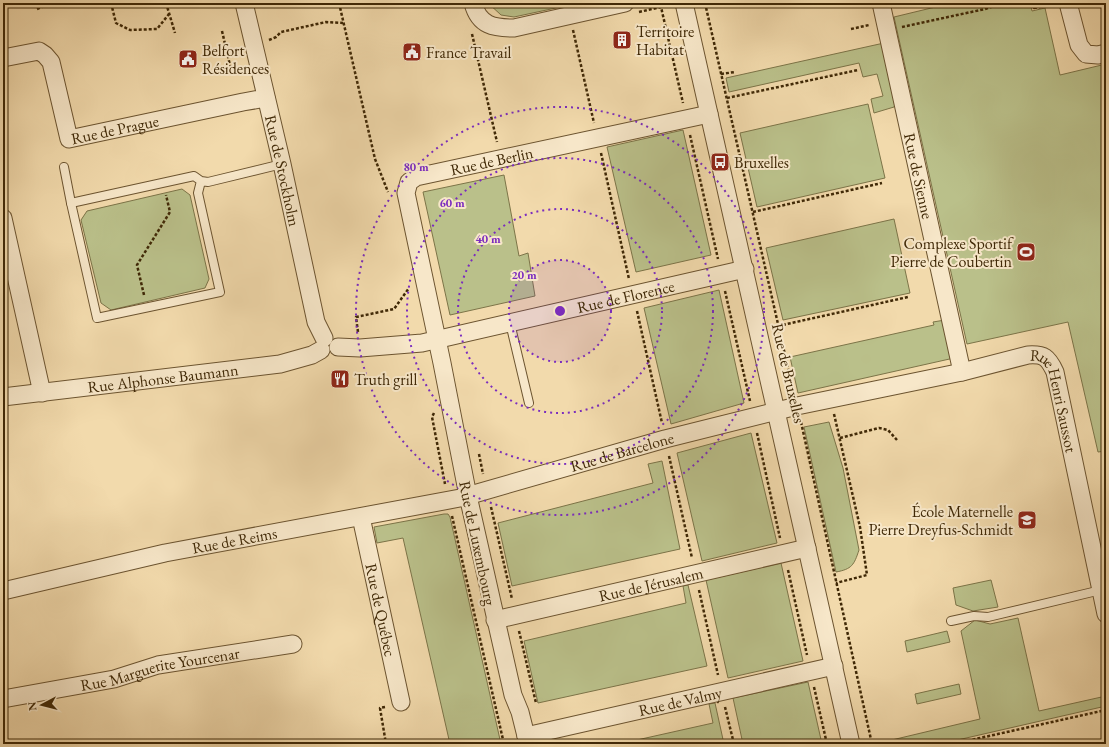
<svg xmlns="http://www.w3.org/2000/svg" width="1109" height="747" font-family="'EB Garamond',serif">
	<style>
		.green { fill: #bac08a; stroke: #7c7448 }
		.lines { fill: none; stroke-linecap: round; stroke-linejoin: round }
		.lane-casing { stroke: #6c5430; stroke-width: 10 }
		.street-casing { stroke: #6c5430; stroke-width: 19 }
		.path { stroke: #3f2806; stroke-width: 2.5; stroke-dasharray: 3 2; stroke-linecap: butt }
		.lane { stroke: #f7e7c9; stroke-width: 8 }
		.street { stroke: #f7e7c9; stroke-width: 17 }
		.ring { fill: none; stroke: #7b2cbf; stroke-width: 2; stroke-dasharray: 2 4 }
		.labels { text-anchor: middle; stroke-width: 4; stroke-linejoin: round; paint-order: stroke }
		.poi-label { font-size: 16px; fill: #3f2806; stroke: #f7e7c9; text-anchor: start }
		.street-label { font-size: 16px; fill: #3f2806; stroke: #f7e7c9 }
		.centre { fill: #7b2cbf; stroke: #f7e7c9; stroke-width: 2 }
		.ring-label { font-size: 12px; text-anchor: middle; font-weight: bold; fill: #7b2cbf; stroke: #f7e7c9; stroke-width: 4; stroke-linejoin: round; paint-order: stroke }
	</style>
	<rect width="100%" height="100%" fill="#f2daac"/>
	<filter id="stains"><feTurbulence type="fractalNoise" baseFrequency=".005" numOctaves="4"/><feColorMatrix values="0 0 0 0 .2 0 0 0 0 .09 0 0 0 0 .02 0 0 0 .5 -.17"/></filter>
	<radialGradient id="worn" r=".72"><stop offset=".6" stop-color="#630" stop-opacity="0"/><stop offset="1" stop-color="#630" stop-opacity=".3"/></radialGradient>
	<g class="green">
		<path d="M488,3H494L502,7L520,3H579L514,17L501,15Z"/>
		<path d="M952,3H1030L1032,11L1045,8L1060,75L1106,64V451L1098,452L1068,322L967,344L894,17Z"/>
		<path d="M884,43L897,102L894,107L874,113L871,99L883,96L877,74L863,77L859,63L729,92L726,78Z"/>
		<path d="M868,104L885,178L757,207L740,133Z"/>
		<path d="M683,130L711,255L636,272L607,147Z"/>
		<path d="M504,175L519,256L528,253L535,296L450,315L423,192Z"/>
		<path d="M182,189L190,195L209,279L205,288L111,310L101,303L81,220L87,211Z"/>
		<path d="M894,219L910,293L783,320L766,248Z"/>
		<path d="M719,290L744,403L671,424L644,308Z"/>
		<path d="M945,320L954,358L798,393L790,357L934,325L933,322Z"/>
		<path d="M829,422L843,468L859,550C854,565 852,569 836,572L804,427Z"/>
		<path d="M751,433L777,543L702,561L677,453Z"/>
		<path d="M662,461L680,549L512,586L498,523L653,483L648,464Z"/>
		<path d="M444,514H448L450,517L501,744H450L403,538L377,543L374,527Z"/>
		<path d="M781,563L803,661L728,678L706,580Z"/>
		<path d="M991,580L998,607L973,611L956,605L953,588Z"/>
		<path d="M688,585L707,666L538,703L524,641L686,603L683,586Z"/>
		<path d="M1018,618L1039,711L1106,696V706L940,744H875L980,719L961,631L975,620L990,624Z"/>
		<path d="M947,631L950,642L907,652L905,641Z"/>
		<path d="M808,682L822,744H743L733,698Z"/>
		<path d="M959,684L961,694L917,704L915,694Z"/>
		<path d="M715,703L724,744H619L713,723L709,704Z"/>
	</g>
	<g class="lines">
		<defs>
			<g id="lane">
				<path d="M64,167L71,203"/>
				<path d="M201,181L198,193L220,292L97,318L71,203L194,176L201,181L208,182L282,164"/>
				<path d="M510,323L529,403"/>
				<path d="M951,621L974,616L988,617L1101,590"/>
			</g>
			<g id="street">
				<path id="s1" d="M244,3L282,164L316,322L324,338"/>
				<path d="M473,3C479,26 494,28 514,28L625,3"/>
				<path d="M684,3L851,744"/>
				<path id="s2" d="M881,3L962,372"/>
				<path d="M1068,3L1079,45L1086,54L1098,55L1106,53"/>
				<path id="s3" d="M3,58L39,51L45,55L51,62L69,139L243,102L266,98"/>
				<path d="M3,218L42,393"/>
				<path id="s4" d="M338,347L360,348L422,343L745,269"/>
				<path id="s5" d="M3,397L280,364L312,355L321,350"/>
				<path id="s6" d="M361,517L401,702"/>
				<path id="s7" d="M3,591L165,553L460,498L665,439L797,406L962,372L1028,355C1044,354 1048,357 1055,372L1106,614"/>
				<path id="s8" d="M495,620L807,548"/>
				<path id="s9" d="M3,699L114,679L158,665L293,644"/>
				<path id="s10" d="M526,736L834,666"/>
				<path id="s11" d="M528,744L520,712L513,695L468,496L442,363L406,193L409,182L416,177L709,114"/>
			</g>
		</defs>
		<use href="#lane" class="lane-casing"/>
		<use href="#street" class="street-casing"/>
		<g class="path">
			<path d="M111,3L116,23L130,30L157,29L169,14"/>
			<path d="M166,3L175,33"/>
			<path d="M339,3L375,159L388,192"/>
			<path d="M705,3L793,390"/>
			<path d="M1033,3L1034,8L1052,5"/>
			<path d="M37,9L51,3"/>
			<path d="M639,12L661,7L683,103"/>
			<path d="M902,27L985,9L1003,3"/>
			<path d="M851,29L869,25"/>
			<path d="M573,30L594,123"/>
			<path d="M222,31L232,74"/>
			<path d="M472,34L497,142"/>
			<path d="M269,40L276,37L281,32L326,22L343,23"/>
			<path d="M721,74L735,72"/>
			<path d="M727,98L858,70"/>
			<path d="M690,135L718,259"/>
			<path d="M601,153L629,279"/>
			<path d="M753,212L882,183"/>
			<path d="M725,291L750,401"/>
			<path d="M144,295L137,265L170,212L166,195"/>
			<path d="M637,311L662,423"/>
			<path d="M778,326L908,297"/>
			<path d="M358,332L356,317L394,309L409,288"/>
			<path d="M434,413L432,417L445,484"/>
			<path d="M834,414L860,527L867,575L836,583"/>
			<path d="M801,422L872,744"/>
			<path d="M757,433L780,538"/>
			<path d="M840,438L879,428L888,430L897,440"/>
			<path d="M479,454L483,474"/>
			<path d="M669,456L692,558"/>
			<path d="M491,507L512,599"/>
			<path d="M452,516L504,744"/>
			<path d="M788,570L807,655"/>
			<path d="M699,590L718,675"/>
			<path d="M519,631L536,703"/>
			<path d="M814,687L827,744"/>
			<path d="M385,707L380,708L386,744"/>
			<path d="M725,707L734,744"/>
			<path d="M953,744L1106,710"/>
		</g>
		<use href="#lane" class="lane"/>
		<use href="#street" class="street"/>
	</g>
	<circle cx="560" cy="311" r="51" fill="#7b2cbf" fill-opacity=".12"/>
	<g class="ring">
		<circle cx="560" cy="311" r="51"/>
		<circle cx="560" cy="311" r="102"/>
		<circle cx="560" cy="311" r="153"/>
		<circle cx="560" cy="311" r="204"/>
	</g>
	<defs>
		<symbol id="building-square" viewBox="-11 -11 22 22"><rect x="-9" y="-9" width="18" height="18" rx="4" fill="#8f2418" stroke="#f7e7c9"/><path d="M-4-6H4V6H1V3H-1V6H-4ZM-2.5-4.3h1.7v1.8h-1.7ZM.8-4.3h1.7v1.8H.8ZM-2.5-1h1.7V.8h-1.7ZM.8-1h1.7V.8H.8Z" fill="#fff"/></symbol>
		<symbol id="civic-square" viewBox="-11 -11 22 22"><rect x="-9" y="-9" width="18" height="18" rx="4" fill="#8f2418" stroke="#f7e7c9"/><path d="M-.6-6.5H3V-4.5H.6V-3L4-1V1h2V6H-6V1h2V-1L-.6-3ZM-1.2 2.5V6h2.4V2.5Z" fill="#fff"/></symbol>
		<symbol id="bus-square" viewBox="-11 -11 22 22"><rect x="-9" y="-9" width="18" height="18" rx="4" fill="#8f2418" stroke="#f7e7c9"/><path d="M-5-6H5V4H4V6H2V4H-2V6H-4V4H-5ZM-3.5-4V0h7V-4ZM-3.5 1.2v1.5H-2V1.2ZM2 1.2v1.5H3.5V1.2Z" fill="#fff"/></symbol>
		<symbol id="stadium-square" viewBox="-11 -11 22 22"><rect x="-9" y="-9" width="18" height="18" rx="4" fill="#8f2418" stroke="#f7e7c9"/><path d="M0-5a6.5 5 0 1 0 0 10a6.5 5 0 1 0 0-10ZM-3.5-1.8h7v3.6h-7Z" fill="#fff"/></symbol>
		<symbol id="restaurant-square" viewBox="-11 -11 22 22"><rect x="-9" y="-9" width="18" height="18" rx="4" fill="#8f2418" stroke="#f7e7c9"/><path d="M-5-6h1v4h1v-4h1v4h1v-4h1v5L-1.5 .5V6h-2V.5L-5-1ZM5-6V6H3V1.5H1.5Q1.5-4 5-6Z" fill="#fff"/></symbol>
		<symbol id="school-square" viewBox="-11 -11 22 22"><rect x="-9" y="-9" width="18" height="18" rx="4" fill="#8f2418" stroke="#f7e7c9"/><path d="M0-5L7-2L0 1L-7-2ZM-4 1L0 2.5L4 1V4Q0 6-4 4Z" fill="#fff"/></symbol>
	</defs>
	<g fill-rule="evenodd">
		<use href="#building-square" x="611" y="29" width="22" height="22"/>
		<use href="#civic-square" x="401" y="41" width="22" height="22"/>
		<use href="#civic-square" x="177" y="48" width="22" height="22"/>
		<use href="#bus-square" x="709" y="151" width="22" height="22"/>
		<use href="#stadium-square" x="1015" y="241" width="22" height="22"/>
		<use href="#restaurant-square" x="329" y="368" width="22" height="22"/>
		<use href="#school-square" x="1016" y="509" width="22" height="22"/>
	</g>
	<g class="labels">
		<g class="poi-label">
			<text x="636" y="37">Territoire<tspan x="636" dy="18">Habitat</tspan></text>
			<text x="202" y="56">Belfort<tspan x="202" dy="18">Résidences</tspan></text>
			<text x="426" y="58">France Travail</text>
			<text x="734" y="168">Bruxelles</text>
			<text x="1012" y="249" text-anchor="end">Complexe Sportif<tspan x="1012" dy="18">Pierre de Coubertin</tspan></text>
			<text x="354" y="385">Truth grill</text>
			<text x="1013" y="517" text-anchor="end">École Maternelle<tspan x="1013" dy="18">Pierre Dreyfus-Schmidt</tspan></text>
		</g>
		<g class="street-label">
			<text dy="6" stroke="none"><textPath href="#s3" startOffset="179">Rue de Prague</textPath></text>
			<text dy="6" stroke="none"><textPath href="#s11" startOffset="662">Rue de Berlin</textPath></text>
			<text dy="6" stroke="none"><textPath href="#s1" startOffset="172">Rue de Stockholm</textPath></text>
			<text dy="6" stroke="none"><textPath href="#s2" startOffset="177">Rue de Sienne</textPath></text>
			<text dy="6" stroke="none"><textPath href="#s4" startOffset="293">Rue de Florence</textPath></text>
			<text transform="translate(789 373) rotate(77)" y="6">Rue de Bruxelles</text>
			<text dy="6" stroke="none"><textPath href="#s5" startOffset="161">Rue Alphonse Baumann</textPath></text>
			<text dy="6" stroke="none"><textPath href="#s7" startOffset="1112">Rue Henri Saussot</textPath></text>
			<text dy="6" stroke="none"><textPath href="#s7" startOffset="635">Rue de Barcelone</textPath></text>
			<text dy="6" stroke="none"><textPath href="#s7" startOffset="237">Rue de Reims</textPath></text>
			<text transform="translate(478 543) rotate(78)" y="6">Rue de Luxembourg</text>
			<text dy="6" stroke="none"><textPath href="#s8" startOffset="160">Rue de Jérusalem</textPath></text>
			<text dy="6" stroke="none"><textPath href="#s6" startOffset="95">Rue de Québec</textPath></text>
			<text dy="6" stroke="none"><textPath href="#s9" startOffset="160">Rue Marguerite Yourcenar</textPath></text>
			<text dy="6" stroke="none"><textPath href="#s10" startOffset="158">Rue de Valmy</textPath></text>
		</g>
	</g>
	<circle cx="560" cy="311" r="6" class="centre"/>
	<g class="ring-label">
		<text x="416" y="171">80 m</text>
		<text x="452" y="207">60 m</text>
		<text x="488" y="243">40 m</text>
		<text x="524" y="279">20 m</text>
	</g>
	<rect width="1109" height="747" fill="none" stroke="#f2daac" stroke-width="16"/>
	<rect x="4" y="4" width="1101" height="739" fill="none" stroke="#3f2806" stroke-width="2"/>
	<rect x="8" y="8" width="1093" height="731" fill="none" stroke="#3f2806"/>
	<g transform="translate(42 705) rotate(263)" stroke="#f7e7c9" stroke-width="3" paint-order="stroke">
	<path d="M0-3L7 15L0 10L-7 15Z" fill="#3f2806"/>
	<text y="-6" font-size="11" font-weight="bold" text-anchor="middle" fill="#3f2806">N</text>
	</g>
	<rect width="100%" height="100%" filter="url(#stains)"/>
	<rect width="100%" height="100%" fill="url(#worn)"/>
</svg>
